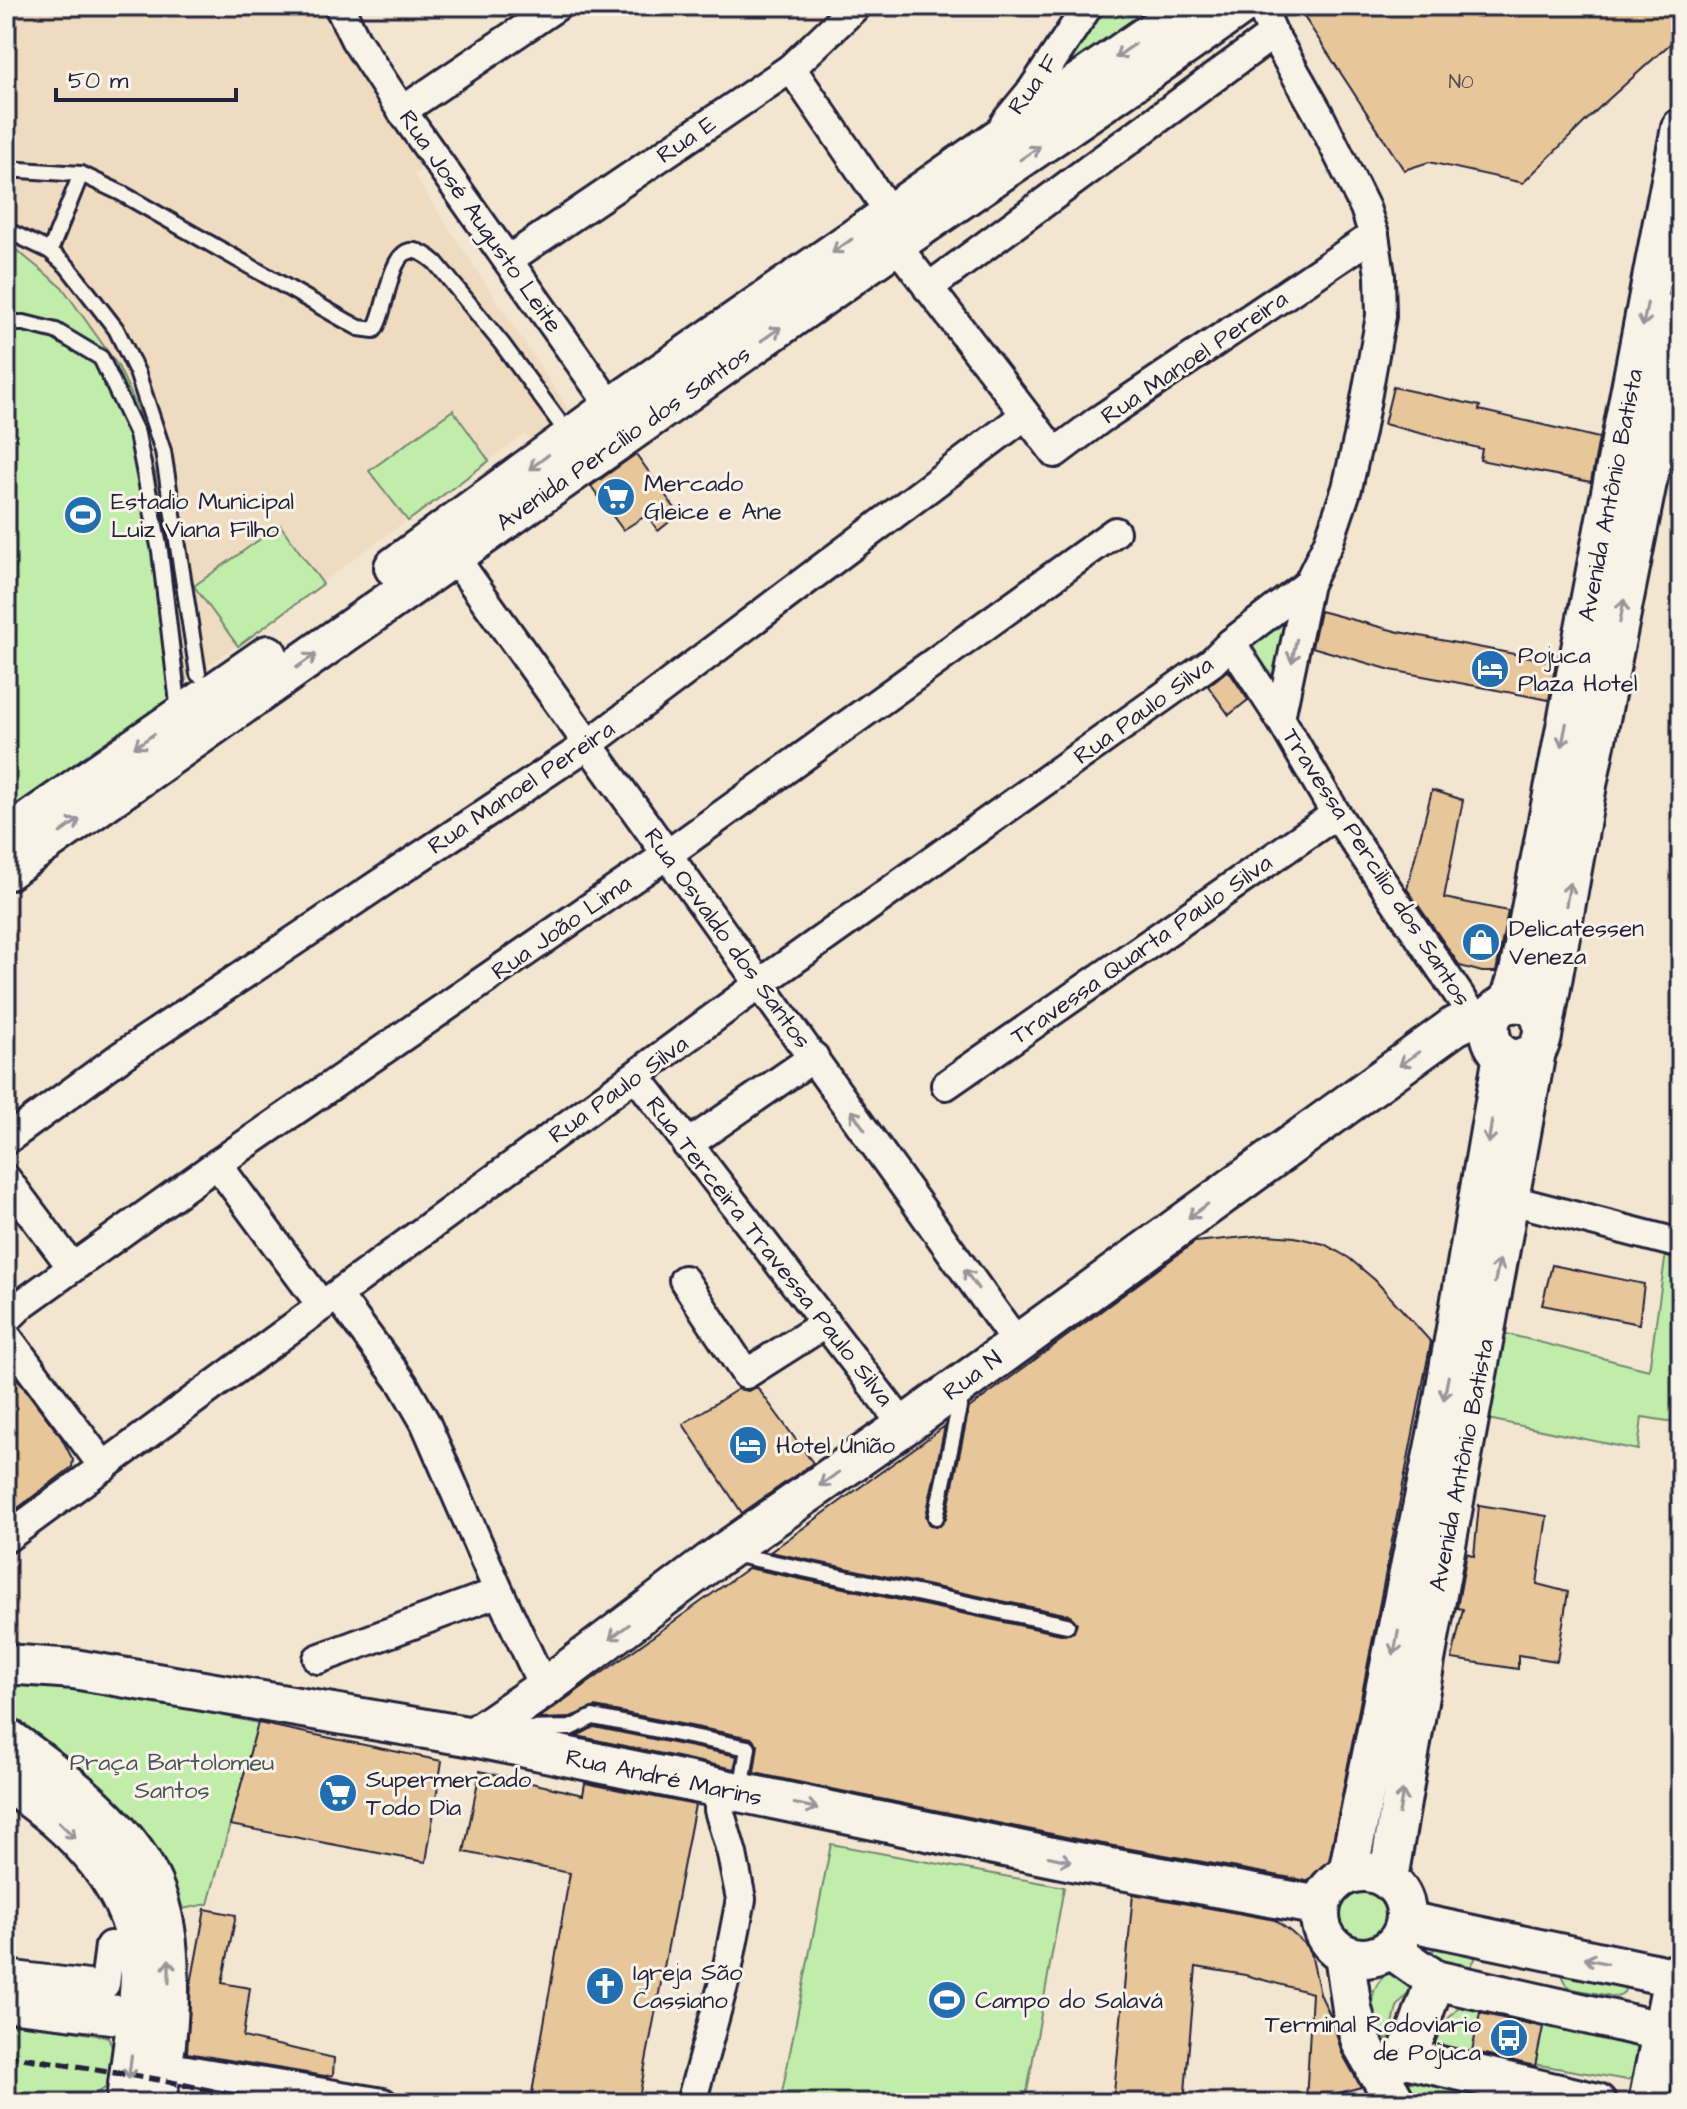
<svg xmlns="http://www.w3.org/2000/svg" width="1687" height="2109" font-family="'Architects Daughter',sans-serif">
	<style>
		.built { fill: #efdcc0 }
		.green { fill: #c1edaa; stroke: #728872; stroke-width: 2 }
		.building { fill: #e7c699; stroke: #22223b; stroke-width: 2 }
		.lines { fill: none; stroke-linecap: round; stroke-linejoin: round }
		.lane-casing { stroke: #22223b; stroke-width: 20 }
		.street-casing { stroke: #22223b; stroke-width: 34 }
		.secondary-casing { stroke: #22223b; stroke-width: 44 }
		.lane { stroke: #f7f3e8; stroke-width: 14 }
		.street { stroke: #f7f3e8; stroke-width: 28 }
		.secondary { stroke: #f7f3e8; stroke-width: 38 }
		.rail { stroke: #22223b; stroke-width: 6; stroke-dasharray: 12 6; stroke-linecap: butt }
		.oneway { stroke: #97959a }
		.labels { text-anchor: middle; stroke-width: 6; stroke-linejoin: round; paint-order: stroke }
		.number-label { font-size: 20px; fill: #534b52 }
		.street-label { font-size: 24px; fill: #22223b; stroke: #f7f3e8 }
		.poi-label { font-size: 24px; fill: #22223b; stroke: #f7f3e8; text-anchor: start }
		.park-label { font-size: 24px; fill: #4a5557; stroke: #f7f3e8 }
	</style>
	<rect width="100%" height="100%" fill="#f2e6d0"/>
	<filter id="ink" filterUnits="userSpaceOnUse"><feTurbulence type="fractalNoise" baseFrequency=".0125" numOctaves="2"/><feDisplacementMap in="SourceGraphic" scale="16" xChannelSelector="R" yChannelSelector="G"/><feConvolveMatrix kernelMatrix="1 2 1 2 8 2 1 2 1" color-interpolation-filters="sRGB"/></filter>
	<g filter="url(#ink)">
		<path class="built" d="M6,6H327L425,166L414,175L574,418L536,447L525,434L186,682L155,474L138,409L62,287L19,252L6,245Z"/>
		<g class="green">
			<path d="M1104,6H1167L1047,93Z"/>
			<path d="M6,245L19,252L62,287L118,366L138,409L155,474L187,689L6,816Z"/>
			<path d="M453,410L489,461L408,521L369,471Z"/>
			<path d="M280,525L323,584L238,646L194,586Z"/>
			<path d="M1285,616L1279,694L1251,647Z"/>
			<path d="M1666,1253L1681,1256V1423L1642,1417L1638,1450L1483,1418L1499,1332L1649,1370Z"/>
			<path d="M6,1670L258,1723L208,1904L172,1911L6,1720Z"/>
			<path d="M831,1844L1064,1887L1025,2103H780Z"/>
			<circle cx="1362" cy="1915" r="30"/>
			<path d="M1438,1946L1474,1950L1475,1959L1471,1966H1449L1432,1958L1433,1950Z"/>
			<path d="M1569,1965L1627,1985L1624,1992L1617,1997L1573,1989L1567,1985L1561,1973Z"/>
			<path d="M1390,1970L1410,1979L1412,1988L1397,2007L1390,2038L1383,2040C1371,2028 1368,2000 1377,1985C1380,1979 1386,1975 1390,1970Z"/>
			<path d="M1468,1998L1636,2043L1640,2049L1636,2075L1627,2080L1423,2045Z"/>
			<path d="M6,2020L108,2037C141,2109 56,2103 6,2096Z"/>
			<path d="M1416,2075L1528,2103H1414L1409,2084Z"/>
		</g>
		<g class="building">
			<path d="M1297,6H1681V34L1600,107L1523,183L1429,162L1404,170Z"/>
			<path d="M1393,387L1480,406L1479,410L1599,438L1591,482L1480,460L1482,449L1384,424Z"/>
			<path d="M636,454L679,514L658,531L647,515L623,530L591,486Z"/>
			<path d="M1320,611L1399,632L1556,662L1549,700L1391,670L1312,647Z"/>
			<path d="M1228,670L1248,700L1229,715L1208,686Z"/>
			<path d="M1432,790L1463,800L1444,898L1508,911L1496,972H1482L1460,966L1407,889Z"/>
			<path d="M1266,1235L1295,1237L1324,1244L1349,1258L1375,1280L1431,1342L1327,1872L1308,1881L1076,1839L754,1773L758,1745L751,1738L595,1707L568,1718L538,1719L748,1568L1065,1635L1074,1632L1077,1623L1069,1615L770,1552L945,1426L926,1516L930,1525L940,1526L946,1519L969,1408L1195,1242Z"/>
			<path d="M1552,1265L1644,1284L1639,1324L1542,1305Z"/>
			<path d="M6,1364L61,1437L73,1460L72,1467L6,1517Z"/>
			<path d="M757,1387L813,1463L742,1513L683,1424L738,1389L748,1391Z"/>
			<path d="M1479,1505L1547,1516L1537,1584L1568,1592L1557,1661L1518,1655V1669L1452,1659L1463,1609L1457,1608L1467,1553L1474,1556Z"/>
			<path d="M258,1723L442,1761L426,1862L230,1825Z"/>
			<path d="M594,1727L737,1756L734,1769L577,1736Z"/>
			<path d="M480,1771L583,1795L585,1783L695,1805L638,2103H555L531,2099L570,1873L464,1852Z"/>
			<path d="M1133,1894L1275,1920L1291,1932L1310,1949L1320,1994L1332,2019L1342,2053L1361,2087L1306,2102L1312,1993L1245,1975L1196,1967L1184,2103H1113Z"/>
			<path d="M205,1909L236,1915L222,1983L250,1988L243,2037L334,2058L333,2075L325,2076L187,2053L191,1984Z"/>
			<path d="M1480,2013L1543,2027L1535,2066L1472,2051Z"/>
		</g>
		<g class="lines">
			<defs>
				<g id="lane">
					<path d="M6,169L81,174L121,193L348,322L359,328L374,330C391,307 387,219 436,263L502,344L571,438"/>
					<path d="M6,230L50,251L67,266L116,329L137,372L163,451L198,674"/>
					<path d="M50,251L81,174"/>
					<path d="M6,323H24L56,331L101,358L137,434L160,551L179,712"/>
					<path d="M936,1517L962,1393"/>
					<path d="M732,1554L1067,1625"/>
					<path d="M522,1729L570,1728L593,1717L748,1748L741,1791"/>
				</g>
				<g id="street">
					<path d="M339,6L355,39L402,111L622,422"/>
					<path d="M1261,6L1273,34L1318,113L1365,208L1374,235L1380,275L1381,316L1360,432L1347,488L1329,541L1308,584L1280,718"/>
					<path d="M791,68L890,213"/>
					<path d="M402,111L557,6"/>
					<path d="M1005,123L1033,89L1088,6"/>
					<path d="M896,245L1055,453L1099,420L1374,235"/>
					<path d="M508,260L791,68L856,6"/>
					<path d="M928,288L1273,34"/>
					<path d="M442,544L455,558L1016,1342"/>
					<path d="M1231,643L1280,718L1336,814L1474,1017"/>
					<path d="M636,1076L904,1426"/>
					<path d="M946,1085L1336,814"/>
					<path d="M6,1140L120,1057L589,744L1024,416"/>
					<path d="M687,1145L814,1057"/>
					<path d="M217,1164L322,1306"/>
					<path d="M6,1179L72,1267"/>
					<path d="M1511,1200L1681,1244"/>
					<path d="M684,1280L746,1374L826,1323"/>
					<path d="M337,1295L403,1384L425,1422L499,1592L544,1688"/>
					<path d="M6,1320L22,1304L217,1164L668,854L1115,532"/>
					<path d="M6,1336L104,1467"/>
					<path d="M6,1538L761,983L1212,662L1231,643L1308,584"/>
					<path d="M318,1659L499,1592"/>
					<path d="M6,1975L96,1986L105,1984L110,1946L135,1947"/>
					<path d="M163,2066L383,2103"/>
					<path d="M691,2103L727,1971L741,1899L732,1854L719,1810V1788"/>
				</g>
				<g id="secondary">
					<path d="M394,567L612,407L1189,6"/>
					<path d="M6,837L268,655"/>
					<path d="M6,871C305,663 600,452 898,243C1012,163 1128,87 1241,6"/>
					<path d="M1509,1003L1519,972L1681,128"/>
					<path d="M1544,1026L1587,785L1681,310"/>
					<path d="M6,1664L74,1669L473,1737L1072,1861L1320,1906"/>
					<path d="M6,1737C58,1775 135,1830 156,1893C167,1925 169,1955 169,1989C169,2028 165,2066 154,2103"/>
					<path d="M473,1737L544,1688L713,1560L904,1426L1455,1026L1474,1017L1490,1022"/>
					<path d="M6,1782C72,1823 140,1891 140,1975C139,2018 130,2060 126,2103"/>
					<circle cx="1363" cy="1915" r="43"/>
					<path d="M1348,1873L1442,1410L1503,1055"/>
					<path d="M1388,1879L1425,1660L1536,1051C1548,1033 1545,1006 1520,1003C1469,997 1488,1085 1536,1051"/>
					<path d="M1406,1921L1673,1977L1648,2103"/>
					<path d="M1391,1949L1435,1980L1661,2031"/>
					<path d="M1344,1954L1352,2009L1361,2042L1396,2103"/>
					<path d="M6,2002L162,2020"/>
					<path d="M1405,2058L1418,2029L1435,1980"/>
					<path d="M1376,2071L1405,2058L1597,2103"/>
				</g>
			</defs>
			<use href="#lane" class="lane-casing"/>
			<use href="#street" class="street-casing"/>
			<use href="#secondary" class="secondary-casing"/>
			<use href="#lane" class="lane"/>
			<use href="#street" class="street"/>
			<use href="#secondary" class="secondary"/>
			<path class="rail" d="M6,2055L161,2080L267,2103"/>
		</g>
		<defs><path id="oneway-shaft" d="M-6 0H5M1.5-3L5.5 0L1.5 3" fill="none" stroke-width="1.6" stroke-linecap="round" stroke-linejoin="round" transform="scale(2)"/></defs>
		<g class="oneway">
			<use href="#oneway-shaft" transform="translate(1125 51) rotate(145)"/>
			<use href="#oneway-shaft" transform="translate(1030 153) rotate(-34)"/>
			<use href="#oneway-shaft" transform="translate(842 246) rotate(145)"/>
			<use href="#oneway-shaft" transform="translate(1645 315) rotate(101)"/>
			<use href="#oneway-shaft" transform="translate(771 334) rotate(-35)"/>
			<use href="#oneway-shaft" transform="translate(539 462) rotate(143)"/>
			<use href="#oneway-shaft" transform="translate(1622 611) rotate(-79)"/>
			<use href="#oneway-shaft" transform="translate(1294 651) rotate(102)"/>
			<use href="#oneway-shaft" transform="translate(306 661) rotate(-35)"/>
			<use href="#oneway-shaft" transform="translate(1564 735) rotate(101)"/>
			<use href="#oneway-shaft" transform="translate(144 741) rotate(145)"/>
			<use href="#oneway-shaft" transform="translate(70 826) rotate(-35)"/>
			<use href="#oneway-shaft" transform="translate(1568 894) rotate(-80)"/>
			<use href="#oneway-shaft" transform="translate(1409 1059) rotate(144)"/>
			<use href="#oneway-shaft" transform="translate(858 1120) rotate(-125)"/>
			<use href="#oneway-shaft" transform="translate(1490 1132) rotate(99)"/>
			<use href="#oneway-shaft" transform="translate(1198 1211) rotate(144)"/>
			<use href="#oneway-shaft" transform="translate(1497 1271) rotate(-79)"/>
			<use href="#oneway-shaft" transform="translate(971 1279) rotate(-126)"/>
			<use href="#oneway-shaft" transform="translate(1446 1388) rotate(101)"/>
			<use href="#oneway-shaft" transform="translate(829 1479) rotate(145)"/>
			<use href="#oneway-shaft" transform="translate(619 1632) rotate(143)"/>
			<use href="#oneway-shaft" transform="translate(1396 1643) rotate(101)"/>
			<use href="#oneway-shaft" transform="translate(1401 1802) rotate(-80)"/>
			<use href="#oneway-shaft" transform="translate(806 1806) rotate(12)"/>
			<use href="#oneway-shaft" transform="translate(67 1830) rotate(44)"/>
			<use href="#oneway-shaft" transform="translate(1060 1859) rotate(12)"/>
			<use href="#oneway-shaft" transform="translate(1596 1961) rotate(-168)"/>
			<use href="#oneway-shaft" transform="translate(169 1971) rotate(-90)"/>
			<use href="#oneway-shaft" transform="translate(130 2067) rotate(97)"/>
		</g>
	</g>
	<defs>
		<symbol id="supermarket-disc" viewBox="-11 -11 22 22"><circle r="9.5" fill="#1f6fb2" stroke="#f7f3e8"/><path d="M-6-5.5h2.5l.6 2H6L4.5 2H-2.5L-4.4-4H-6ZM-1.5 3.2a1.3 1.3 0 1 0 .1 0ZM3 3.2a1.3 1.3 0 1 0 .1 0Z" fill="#fff"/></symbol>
		<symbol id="stadium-disc" viewBox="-11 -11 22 22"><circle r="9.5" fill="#1f6fb2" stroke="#f7f3e8"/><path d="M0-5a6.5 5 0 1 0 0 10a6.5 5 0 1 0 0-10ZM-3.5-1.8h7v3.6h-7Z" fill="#fff"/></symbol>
		<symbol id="hotel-disc" viewBox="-11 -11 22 22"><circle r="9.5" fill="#1f6fb2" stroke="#f7f3e8"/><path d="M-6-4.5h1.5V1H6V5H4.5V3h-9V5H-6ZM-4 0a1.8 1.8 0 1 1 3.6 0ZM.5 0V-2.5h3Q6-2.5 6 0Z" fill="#fff"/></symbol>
		<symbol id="shop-disc" viewBox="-11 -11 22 22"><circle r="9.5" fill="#1f6fb2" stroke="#f7f3e8"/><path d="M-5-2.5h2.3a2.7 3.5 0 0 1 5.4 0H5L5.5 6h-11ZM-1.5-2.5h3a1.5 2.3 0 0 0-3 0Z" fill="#fff"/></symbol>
		<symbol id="church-disc" viewBox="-11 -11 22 22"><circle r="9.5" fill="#1f6fb2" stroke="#f7f3e8"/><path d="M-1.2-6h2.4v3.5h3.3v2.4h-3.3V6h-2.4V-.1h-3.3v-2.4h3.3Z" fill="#fff"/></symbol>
		<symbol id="bus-disc" viewBox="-11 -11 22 22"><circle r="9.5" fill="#1f6fb2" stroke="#f7f3e8"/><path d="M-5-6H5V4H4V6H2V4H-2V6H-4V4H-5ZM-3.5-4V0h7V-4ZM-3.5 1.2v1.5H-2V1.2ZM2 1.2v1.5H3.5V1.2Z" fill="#fff"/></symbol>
	</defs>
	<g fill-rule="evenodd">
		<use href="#supermarket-disc" x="594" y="475" width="44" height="44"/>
		<use href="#stadium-disc" x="61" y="493" width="44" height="44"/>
		<use href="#hotel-disc" x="1468" y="647" width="44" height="44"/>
		<use href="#shop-disc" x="1459" y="920" width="44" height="44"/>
		<use href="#hotel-disc" x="726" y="1423" width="44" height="44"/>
		<use href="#supermarket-disc" x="316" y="1771" width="44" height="44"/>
		<use href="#church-disc" x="583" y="1964" width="44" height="44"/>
		<use href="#stadium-disc" x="925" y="1978" width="44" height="44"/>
		<use href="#bus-disc" x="1487" y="2016" width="44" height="44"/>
	</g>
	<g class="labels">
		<g class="number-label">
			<text x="1461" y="88">N0</text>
		</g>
		<g class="street-label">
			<text transform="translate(1033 84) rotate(-54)" y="8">Rua F</text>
			<text transform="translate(686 139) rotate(-34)" y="8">Rua E</text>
			<text transform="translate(481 221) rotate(55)" y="8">Rua José Augusto Leite</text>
			<text transform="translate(1194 357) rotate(-34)" y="8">Rua Manoel Pereira</text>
			<text transform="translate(623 438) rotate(-35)" y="8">Avenida Percílio dos Santos</text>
			<text transform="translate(1610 495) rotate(-79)" y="8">Avenida Antônio Batista</text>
			<text transform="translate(1143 710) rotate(-36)" y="8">Rua Paulo Silva</text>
			<text transform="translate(521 787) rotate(-34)" y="8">Rua Manoel Pereira</text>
			<text transform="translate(1377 867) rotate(57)" y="8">Travessa Percilio dos Santos</text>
			<text transform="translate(561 927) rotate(-35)" y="8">Rua João Lima</text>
			<text transform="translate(728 938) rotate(54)" y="8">Rua Osvaldo dos Santos</text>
			<text transform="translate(1141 949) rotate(-35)" y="8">Travessa Quarta Paulo Silva</text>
			<text transform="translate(618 1089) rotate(-36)" y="8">Rua Paulo Silva</text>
			<text transform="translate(770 1251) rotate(52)" y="8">Rua Terceira Travessa Paulo Silva</text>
			<text transform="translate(972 1375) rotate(-37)" y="8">Rua N</text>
			<text transform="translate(1461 1465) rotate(-79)" y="8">Avenida Antônio Batista</text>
			<text transform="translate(664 1777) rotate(12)" y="8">Rua André Marins</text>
		</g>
		<g class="poi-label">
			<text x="644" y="491">Mercado<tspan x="644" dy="28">Gleice e Ane</tspan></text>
			<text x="111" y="509">Estadio Municipal<tspan x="111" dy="28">Luiz Viana Filho</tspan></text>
			<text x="1518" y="663">Pojuca<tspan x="1518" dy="28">Plaza Hotel</tspan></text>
			<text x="1509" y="936">Delicatessen<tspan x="1509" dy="28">Veneza</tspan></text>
			<text x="776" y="1453">Hotel União</text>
			<text x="366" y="1787">Supermercado<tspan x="366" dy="28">Todo Dia</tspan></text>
			<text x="633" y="1980">Igreja São<tspan x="633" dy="28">Cassiano</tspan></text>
			<text x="975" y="2008">Campo do Salavá</text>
			<text x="1481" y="2032" text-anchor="end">Terminal Rodoviario<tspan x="1481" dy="28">de Pojuca</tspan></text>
		</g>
		<g class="park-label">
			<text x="172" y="1770">Praça Bartolomeu<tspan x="172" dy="28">Santos</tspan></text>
		</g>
	</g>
	<rect width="1687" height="2109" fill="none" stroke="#f7f3e8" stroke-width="32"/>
	<rect x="16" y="16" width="1655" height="2077" fill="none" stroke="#22223b" stroke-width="3" filter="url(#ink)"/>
	<path d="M56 88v12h180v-12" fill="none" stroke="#22223b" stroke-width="4"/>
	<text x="68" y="88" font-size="24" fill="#22223b" stroke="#f7f3e8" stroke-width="6" paint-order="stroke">50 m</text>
</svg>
